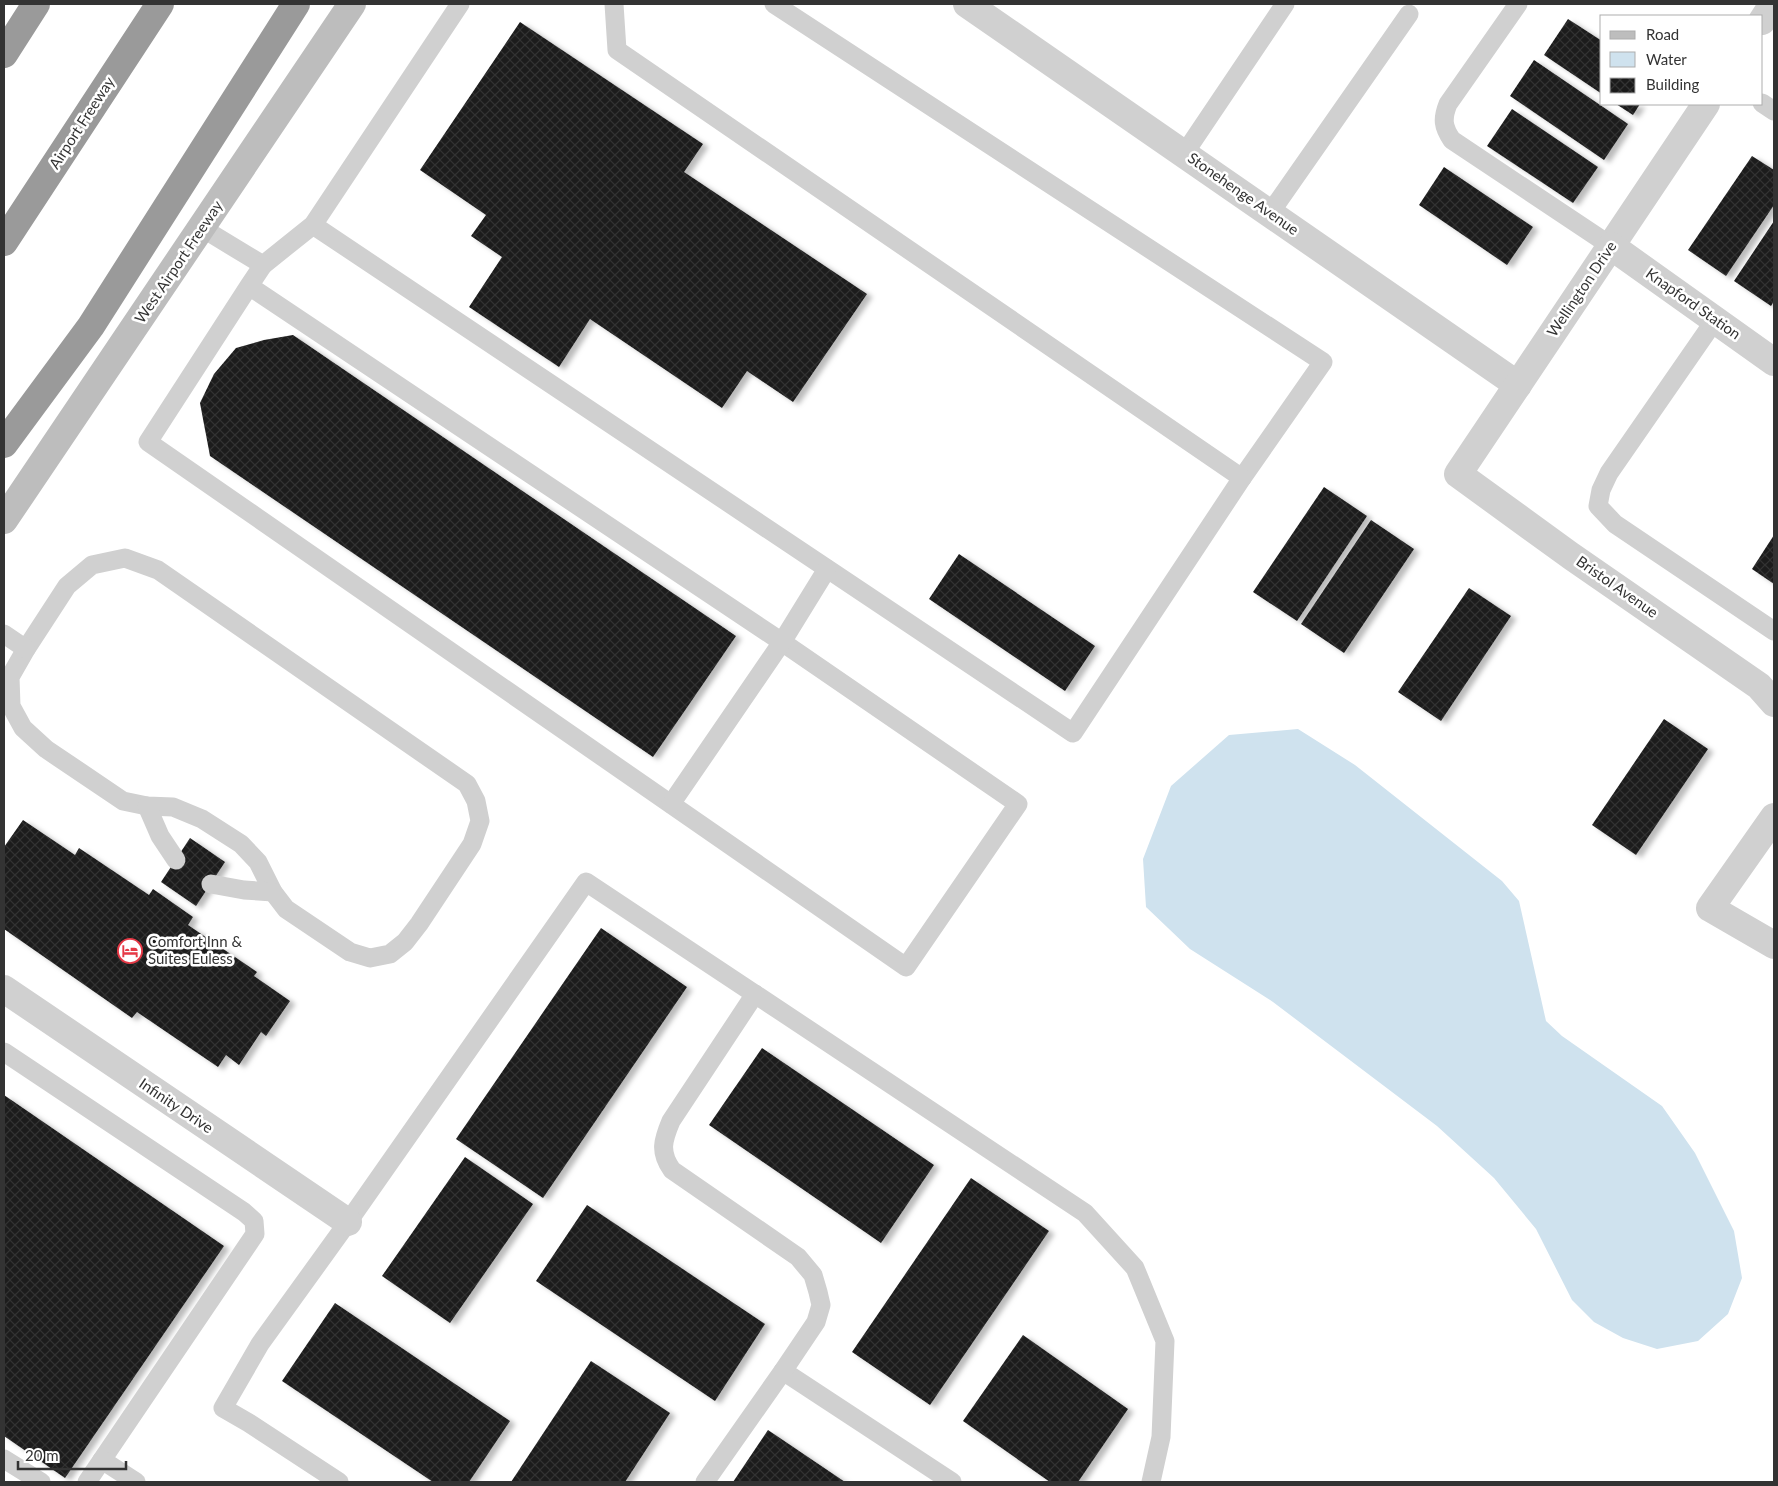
<svg xmlns="http://www.w3.org/2000/svg" width="1778" height="1486" font-family="Lato,sans-serif">
	<style>
		.water { fill: #cfe2ee }
		.building { fill: url(#building-cross-hatch); filter: url(#shadow) }
		.lines { fill: none; stroke-linecap: round; stroke-linejoin: round }
		.lane { stroke: #d0d0d0; stroke-width: 19 }
		.street { stroke: #d0d0d0; stroke-width: 28 }
		.secondary { stroke: #bdbdbd; stroke-width: 28 }
		.highway { stroke: #9a9a9a; stroke-width: 28 }
		.labels { text-anchor: middle; stroke-width: 5; stroke-linejoin: round; paint-order: stroke }
		.street-label { font-size: 15px; fill: #333; stroke: #fff }
		.poi-label { font-size: 15px; fill: #333; stroke: #fff; text-anchor: start }
	</style>
	<defs>
		<pattern id="building-cross-hatch" width="8" height="8" patternUnits="userSpaceOnUse" patternTransform="scale(1.25)"><rect width="8" height="8" fill="#1a1a1a"/><path d="M0 0l8 8M0 8l8-8" fill="none" stroke="#333"/></pattern>
		<filter id="shadow"><feDropShadow dx="5.5" dy="3" stdDeviation="2.5" flood-color="#0004"/></filter>
	</defs>
	<rect width="100%" height="100%" fill="#fff"/>
	<path class="water" d="M1298,729L1355,765L1502,881L1519,901L1546,1021L1562,1036L1662,1106L1695,1153L1734,1231L1742,1278L1728,1314L1698,1341L1657,1349L1623,1338L1594,1322L1572,1300L1536,1229L1494,1178L1437,1126L1273,1002L1190,949L1146,907L1143,859L1171,786L1229,735Z"/>
	<g class="building">
		<path d="M1568,19L1602,41V94L1544,55Z"/>
		<path d="M520,22L703,144L684,172L867,294L793,402L747,371L722,408L590,319L559,367L469,307L502,257L471,236L486,215L420,170Z"/>
		<path d="M1534,60L1628,124L1604,160L1510,96Z"/>
		<path d="M1616,104H1640L1633,115Z"/>
		<path d="M1512,109L1598,167L1573,203L1487,146Z"/>
		<path d="M1752,156L1774,170V205L1726,276L1688,250Z"/>
		<path d="M1444,167L1533,227L1507,265L1419,205Z"/>
		<path d="M1774,221V301L1771,306L1734,281Z"/>
		<path d="M293,335L736,636L653,757L210,456L200,403L214,374L236,348L264,340Z"/>
		<path d="M1324,487L1367,516L1297,621L1253,592Z"/>
		<path d="M1371,520L1414,549L1344,653L1301,624Z"/>
		<path d="M1774,535V584L1752,569Z"/>
		<path d="M959,554L1095,646L1065,691L929,599Z"/>
		<path d="M1469,588L1511,616L1441,721L1398,692Z"/>
		<path d="M1664,719L1708,749L1636,855L1592,825Z"/>
		<path d="M23,820L75,855L79,848L149,895L153,889L193,917L188,925L257,972L254,976L290,1001L266,1036L261,1032L239,1065L226,1055L218,1067L137,1012L132,1018L4,929V847Z"/>
		<path d="M190,838L225,862L196,906L161,882Z"/>
		<path d="M601,928L687,987L543,1198L456,1139Z"/>
		<path d="M762,1048L934,1165L881,1243L709,1125Z"/>
		<path d="M4,1095L224,1246L65,1478L4,1436Z"/>
		<path d="M465,1157L533,1204L450,1323L382,1276Z"/>
		<path d="M971,1178L1049,1231L930,1405L852,1352Z"/>
		<path d="M587,1205L765,1324L715,1401L536,1281Z"/>
		<path d="M335,1303L510,1421L469,1482H433L282,1381Z"/>
		<path d="M1023,1335L1128,1409L1078,1482H1050L963,1421Z"/>
		<path d="M591,1361L670,1413L625,1482H511Z"/>
		<path d="M768,1430L845,1482H733Z"/>
	</g>
	<g class="lines">
		<g class="lane">
			<path d="M614,4L617,50L1242,478L1323,362L774,4"/>
			<path d="M1518,4L1448,104C1442,119 1443,127 1452,140L1611,246"/>
			<path d="M1762,103L1774,111"/>
			<path d="M1184,154L1285,4"/>
			<path d="M1270,213L1409,14"/>
			<path d="M313,225L1073,733L1242,478"/>
			<path d="M202,228L263,265L313,225L460,4"/>
			<path d="M249,286L782,642L1018,804L906,967L148,442L249,286L263,265"/>
			<path d="M1715,320L1609,473L1601,490L1598,506L1615,524L1774,631"/>
			<path d="M125,558L158,570L467,784L476,801L480,821L472,844L419,924L405,942L390,954L370,958L350,952L286,909L273,892L258,862L241,844L202,819L173,807L147,806L123,801L46,749L23,728L11,706L10,677L26,649L67,586L92,565Z"/>
			<path d="M4,634L26,649"/>
			<path d="M671,804L782,642L827,569"/>
			<path d="M147,806L160,836L176,860"/>
			<path d="M211,884L244,890L273,892"/>
			<path d="M4,1052L244,1212L254,1221L255,1234L87,1482"/>
			<path d="M783,1371L952,1482"/>
			<path d="M4,1459L41,1482"/>
			<path d="M102,1460L136,1482"/>
			<path d="M339,1482L249,1423L223,1408L260,1344L348,1222L586,882L1085,1213L1135,1268L1165,1341L1161,1437L1151,1482"/>
			<path d="M705,1482L783,1371L816,1322L821,1305L818,1292L813,1275L798,1257L672,1170C659,1152 663,1140 671,1121L755,994"/>
		</g>
		<g class="street">
			<path d="M967,4L1518,385"/>
			<path d="M1762,21L1773,4"/>
			<path d="M1706,104L1458,474L1571,556L1759,686L1774,703"/>
			<path d="M1611,246L1774,362"/>
			<path d="M1774,817L1710,908L1774,945"/>
			<path d="M4,989L348,1222"/>
		</g>
		<path class="secondary" d="M4,520L352,4"/>
		<g class="highway">
			<path d="M4,54L36,4"/>
			<path d="M4,242L160,4"/>
			<path d="M4,444L91,326L296,4"/>
		</g>
	</g>
	<defs>
		<symbol id="hotel-ring" viewBox="-11 -11 22 22"><circle r="9.5" fill="#fff" stroke="#e63946" stroke-width="1.5"/><path d="M-6-4.5h1.5V1H6V5H4.5V3h-9V5H-6ZM-4 0a1.8 1.8 0 1 1 3.6 0ZM.5 0V-2.5h3Q6-2.5 6 0Z" fill="#e63946"/></symbol>
	</defs>
	<g fill-rule="evenodd">
		<use href="#hotel-ring" x="116" y="937" width="28" height="28"/>
	</g>
	<g class="labels">
		<g class="street-label">
			<text transform="translate(82 123) rotate(-57)" y="5">Airport Freeway</text>
			<text transform="translate(1243 194) rotate(35)" y="5">Stonehenge Avenue</text>
			<text transform="translate(179 262) rotate(-56)" y="5">West Airport Freeway</text>
			<text transform="translate(1582 289) rotate(-56)" y="5">Wellington Drive</text>
			<text transform="translate(1693 304) rotate(35)" y="5">Knapford Station</text>
			<text transform="translate(1617 587) rotate(35)" y="5">Bristol Avenue</text>
			<text transform="translate(176 1106) rotate(34)" y="5">Infinity Drive</text>
		</g>
		<g class="poi-label">
			<text x="148" y="947">Comfort Inn &amp;<tspan x="148" dy="17">Suites Euless</tspan></text>
		</g>
	</g>
	<rect width="1778" height="1486" fill="none" stroke="#333333" stroke-width="10"/>
	<rect x="1600" y="15" width="162" height="90" fill="#ffffff" stroke="#adadad"/>
	<rect x="1610" y="31" width="25" height="8" fill="#bdbdbd" stroke="#adadad"/>
	<text x="1646" y="40" font-size="15" fill="#333333">Road</text>
	<rect x="1610" y="52" width="25" height="15" fill="#cfe2ee" stroke="#adadad"/>
	<text x="1646" y="65" font-size="15" fill="#333333">Water</text>
	<rect x="1610" y="78" width="25" height="15" fill="url(#building-cross-hatch)" stroke="#adadad"/>
	<text x="1646" y="90" font-size="15" fill="#333333">Building</text>
	<path d="M18 1461v8h108v-8" fill="none" stroke="#333333" stroke-width="2.5"/>
	<text x="25" y="1461" font-size="15" fill="#333333" stroke="#ffffff" stroke-width="4" paint-order="stroke">20 m</text>
</svg>
